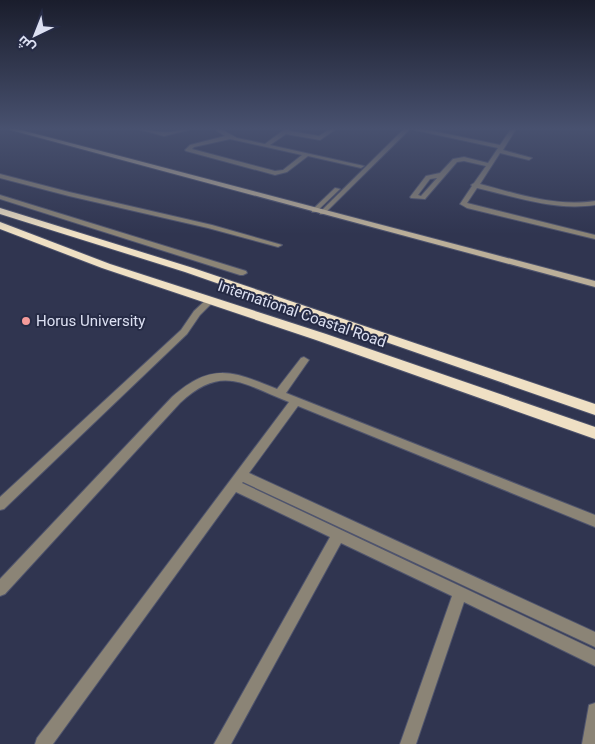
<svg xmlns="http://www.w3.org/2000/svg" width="595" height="744" font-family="Roboto,Cairo,sans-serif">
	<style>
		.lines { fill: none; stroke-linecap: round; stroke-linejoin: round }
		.minor-casing { stroke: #4f546d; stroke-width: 2 }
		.tertiary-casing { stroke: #4f546d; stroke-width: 2 }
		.secondary-casing { stroke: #4f546d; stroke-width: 2 }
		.trunk-casing { stroke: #4f546d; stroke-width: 2 }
		.minor { fill: #8b8476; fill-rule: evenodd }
		.tertiary { fill: #8b8476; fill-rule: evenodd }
		.secondary { fill: #bbaf99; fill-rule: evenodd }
		.trunk { fill: #efe0c4; fill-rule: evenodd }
		.poi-dot { fill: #f59b9a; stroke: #262b45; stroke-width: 2 }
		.labels { text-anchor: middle; stroke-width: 4; stroke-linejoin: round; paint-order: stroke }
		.street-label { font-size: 15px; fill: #dce0f2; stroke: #262b45 }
		.poi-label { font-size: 15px; fill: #dce0f2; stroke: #262b45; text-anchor: start }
	</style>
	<rect width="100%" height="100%" fill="#303550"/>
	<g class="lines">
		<defs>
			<g id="minor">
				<path d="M138,129C146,129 154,132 163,132C172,133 183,129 192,129L164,136Z"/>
				<path d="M214,129H221L237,138L265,144L285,129H291L290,131L319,136L330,129H336L320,140L286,134L270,145L364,166L361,168L308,156L287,172L275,175L186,151L185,150L190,145L225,136ZM230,139L302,155L283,170L275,171L192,149L194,147Z"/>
				<path d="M410,129H423L500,145L511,129H516L503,150L532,158L529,160L500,153L480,184C518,194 555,207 595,201V205C555,211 516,197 477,188L467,203L595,235V239L467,208L460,204L472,186L471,185L474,183L486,166L464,161L457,162L425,199L411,198L410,197L426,176L440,173L453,159L464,157L488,163L498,148ZM437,178L421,196L418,195L430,179Z"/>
				<path d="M0,174L69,192L212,225L282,245L278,247L208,228L69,196L0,178Z"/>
				<path d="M0,195L246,271L247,273L243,275H240L0,199Z"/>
				<path d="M211,297L215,300L200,315L187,334L4,509L0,510V497L181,330L194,311L208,298Z"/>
				<path d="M304,357L309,360L286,393L595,515V527L298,406L249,473L595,632V647L243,482L242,483L595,650V666L464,602L416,744H400L452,596L341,543L231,744H214L330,537L236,492L53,744H35L37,738L289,402C243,384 222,364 180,403L5,594L0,596V579L172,397C212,362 232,371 277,389L301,358Z"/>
				<path d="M595,703V744H582L589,705Z"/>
			</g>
			<g id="tertiary">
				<path d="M404,129H410L324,214H320V212Z"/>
				<path d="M335,188L340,189L316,212H312V210Z"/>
			</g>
			<path id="secondary" d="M7,129H17L595,281V287Z"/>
			<g id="trunk">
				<path d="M0,208L193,268L595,404V415L185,272L0,214Z"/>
				<path d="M0,222L110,264L326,334L595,427V439L316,340L102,268L0,229Z"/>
			</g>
		</defs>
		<use href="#minor" class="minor-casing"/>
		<use href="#tertiary" class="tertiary-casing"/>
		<use href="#secondary" class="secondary-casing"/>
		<use href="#trunk" class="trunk-casing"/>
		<use href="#minor" class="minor"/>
		<use href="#tertiary" class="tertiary"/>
		<use href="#secondary" class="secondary"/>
		<use href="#trunk" class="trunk"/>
	</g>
	<linearGradient id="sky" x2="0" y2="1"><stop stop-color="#1a1d2c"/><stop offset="0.55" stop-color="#48516f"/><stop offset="1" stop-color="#48516f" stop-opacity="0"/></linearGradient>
	<rect width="595" height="234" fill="url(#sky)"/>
	<circle class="poi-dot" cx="26" cy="321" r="5"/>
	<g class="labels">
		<g class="street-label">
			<text transform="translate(302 314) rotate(19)" y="5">International Coastal Road</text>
		</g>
		<g class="poi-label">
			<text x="36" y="326">Horus University</text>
		</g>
	</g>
	<g transform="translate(35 35) rotate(223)" stroke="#262b45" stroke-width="4" paint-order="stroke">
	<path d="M0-4L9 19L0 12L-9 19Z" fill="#dce0f2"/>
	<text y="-8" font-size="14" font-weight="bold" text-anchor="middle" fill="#dce0f2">ش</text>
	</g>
</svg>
